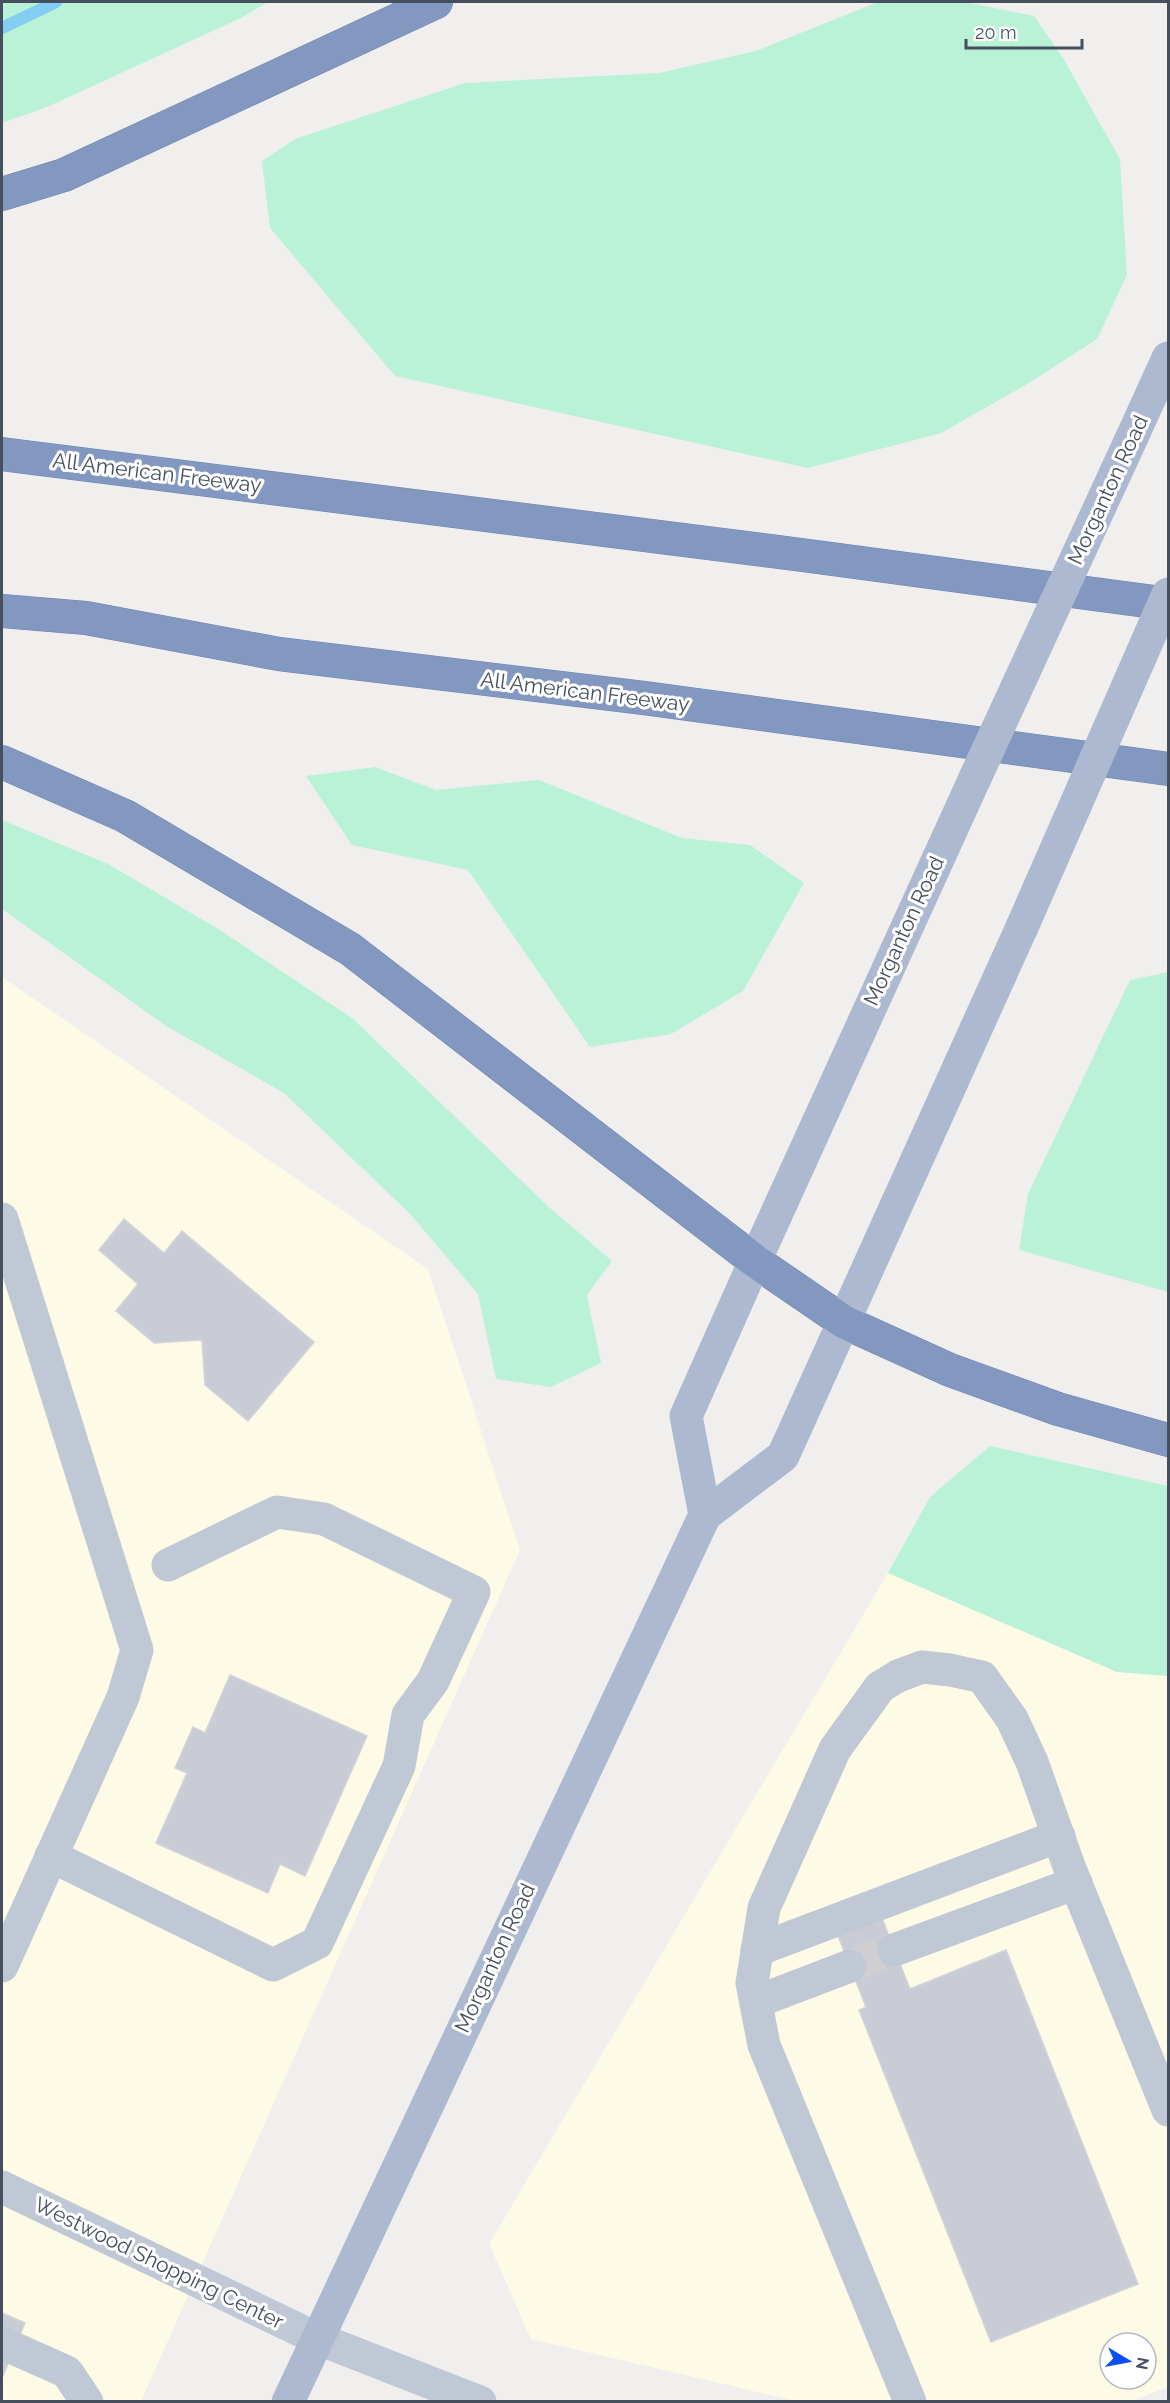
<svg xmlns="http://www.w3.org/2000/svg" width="1170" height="2403" font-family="Raleway,sans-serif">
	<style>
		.commercial { fill: #fdfae6; fill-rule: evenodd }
		.green { fill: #b9f2d7 }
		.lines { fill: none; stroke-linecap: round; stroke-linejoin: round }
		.stream { stroke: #83ccf2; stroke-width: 12 }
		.building { fill: #caccd5; stroke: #d2d3db; stroke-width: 1.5 }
		.minor-tunnel { stroke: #cfcfd1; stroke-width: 33; stroke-dasharray: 33 16; stroke-linecap: butt }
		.highway-casing { stroke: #6e83ad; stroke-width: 34 }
		.minor { stroke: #c1c8d5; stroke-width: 33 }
		.major { stroke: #acb9d0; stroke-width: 33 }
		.highway { stroke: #8298c1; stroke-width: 33 }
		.major-bridge { stroke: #acb9d0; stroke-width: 33 }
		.labels { text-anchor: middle; stroke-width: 6; stroke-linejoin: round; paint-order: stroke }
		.street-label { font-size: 21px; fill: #454f5d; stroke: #fff }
	</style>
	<rect width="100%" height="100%" fill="#f1efee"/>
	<g class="commercial">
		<path d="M2,977L428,1269L520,1550L141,2401H2Z"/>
		<path d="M888,1573L1117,1672L1168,1659V2387L1129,2402L796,2401L531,2339L489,2244ZM1110,2343H1146V2379H1110Z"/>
	</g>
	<g class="green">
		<path d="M2,2H268L241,18L47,107L2,123Z"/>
		<path d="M878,2H965L1034,16L1063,58L1120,159L1127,275L1097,339L1029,383L941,433L808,468L395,376L270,228L262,161L295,139L465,83L659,73L756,51Z"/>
		<path d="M375,767L436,790L539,780L682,838L750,845L804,883L743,991L671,1034L590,1047L468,870L352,845L306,776Z"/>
		<path d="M2,820L108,864L220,930L352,1018L550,1208L612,1261L587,1295L601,1363L551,1387L496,1379L478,1294L410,1214L284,1093L166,1026L2,909Z"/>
		<path d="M1168,972V1292L1019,1250L1028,1194L1130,980Z"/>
		<path d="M990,1446L1168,1486V1676L1117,1672L888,1573L930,1497Z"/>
	</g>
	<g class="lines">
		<path class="stream" d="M2,28L56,2"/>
	</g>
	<g class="building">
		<path d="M124,1219L164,1253L182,1231L314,1342L248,1421L205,1385L202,1340L154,1343L116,1311L138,1284L99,1250Z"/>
		<path d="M230,1675L367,1736L305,1876L280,1864L268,1893L156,1843L187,1773L175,1768L193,1727L205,1733Z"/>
		<path d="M882,1918L910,1989L1006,1950L1138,2284L991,2342L859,2010L866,2007L838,1936Z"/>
		<path d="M2,2313L25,2323L2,2378Z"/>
	</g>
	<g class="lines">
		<path class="minor-tunnel" d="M850,1966L894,1950"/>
		<defs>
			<g id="highway">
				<path d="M2,194L64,175L436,2"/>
				<path d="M2,454L802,555L1168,604"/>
				<path d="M2,611L86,618L279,654L644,698L1168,769"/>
				<path d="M2,762L125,816L350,949L755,1261L844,1322L950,1370L1058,1409L1168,1440"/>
			</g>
		</defs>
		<use href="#highway" class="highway-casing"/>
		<g class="minor">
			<path d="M2,1219L137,1650L123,1697L2,1966"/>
			<path d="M51,1856L273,1965L317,1943L399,1766L408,1715L433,1681L474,1592L324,1519L277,1512L168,1565"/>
			<path d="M757,1950L1059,1836"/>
			<path d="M894,1950L1076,1883"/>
			<path d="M756,2002L850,1966"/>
			<path d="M2,2187L316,2338L480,2402"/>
			<path d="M2,2343L67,2372L87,2402"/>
			<path d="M910,2402L764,2045L752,1983L764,1908L835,1749L880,1687L898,1676L922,1667L950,1670L982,1677L1012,1719L1032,1762L1070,1869L1168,2110"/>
		</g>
		<g class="major">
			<path d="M1133,435L1168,358"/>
			<path d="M705,1515L686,1416L755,1261L975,778"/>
			<path d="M288,2402L705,1515L783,1456L1022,927"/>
		</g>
		<use href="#highway" class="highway"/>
		<g class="major-bridge">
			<path d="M975,778L1133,435"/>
			<path d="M1022,927L1168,594"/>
		</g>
	</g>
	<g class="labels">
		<g class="street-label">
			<text transform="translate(157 473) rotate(7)" y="7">All American Freeway</text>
			<text transform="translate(1108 490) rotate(-65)" y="7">Morganton Road</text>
			<text transform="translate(585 692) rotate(7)" y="7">All American Freeway</text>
			<text transform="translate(904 931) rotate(-65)" y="7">Morganton Road</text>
			<text transform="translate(495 1958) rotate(-65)" y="7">Morganton Road</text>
			<text transform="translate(159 2263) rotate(26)" y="7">Westwood Shopping Center</text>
		</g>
	</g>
	<rect width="1170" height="2403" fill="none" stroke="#454f5d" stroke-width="6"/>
	<g transform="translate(1128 2361) rotate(100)"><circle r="28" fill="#ffffff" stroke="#b5b9be" stroke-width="1.5"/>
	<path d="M0-4.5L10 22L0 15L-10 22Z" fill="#0c4fee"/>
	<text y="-9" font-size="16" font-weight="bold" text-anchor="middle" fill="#454f5d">N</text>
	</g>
	<path d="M966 39v9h116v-9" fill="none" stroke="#454f5d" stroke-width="3"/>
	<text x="975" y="39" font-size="18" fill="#454f5d" stroke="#ffffff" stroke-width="4.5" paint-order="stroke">20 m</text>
</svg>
